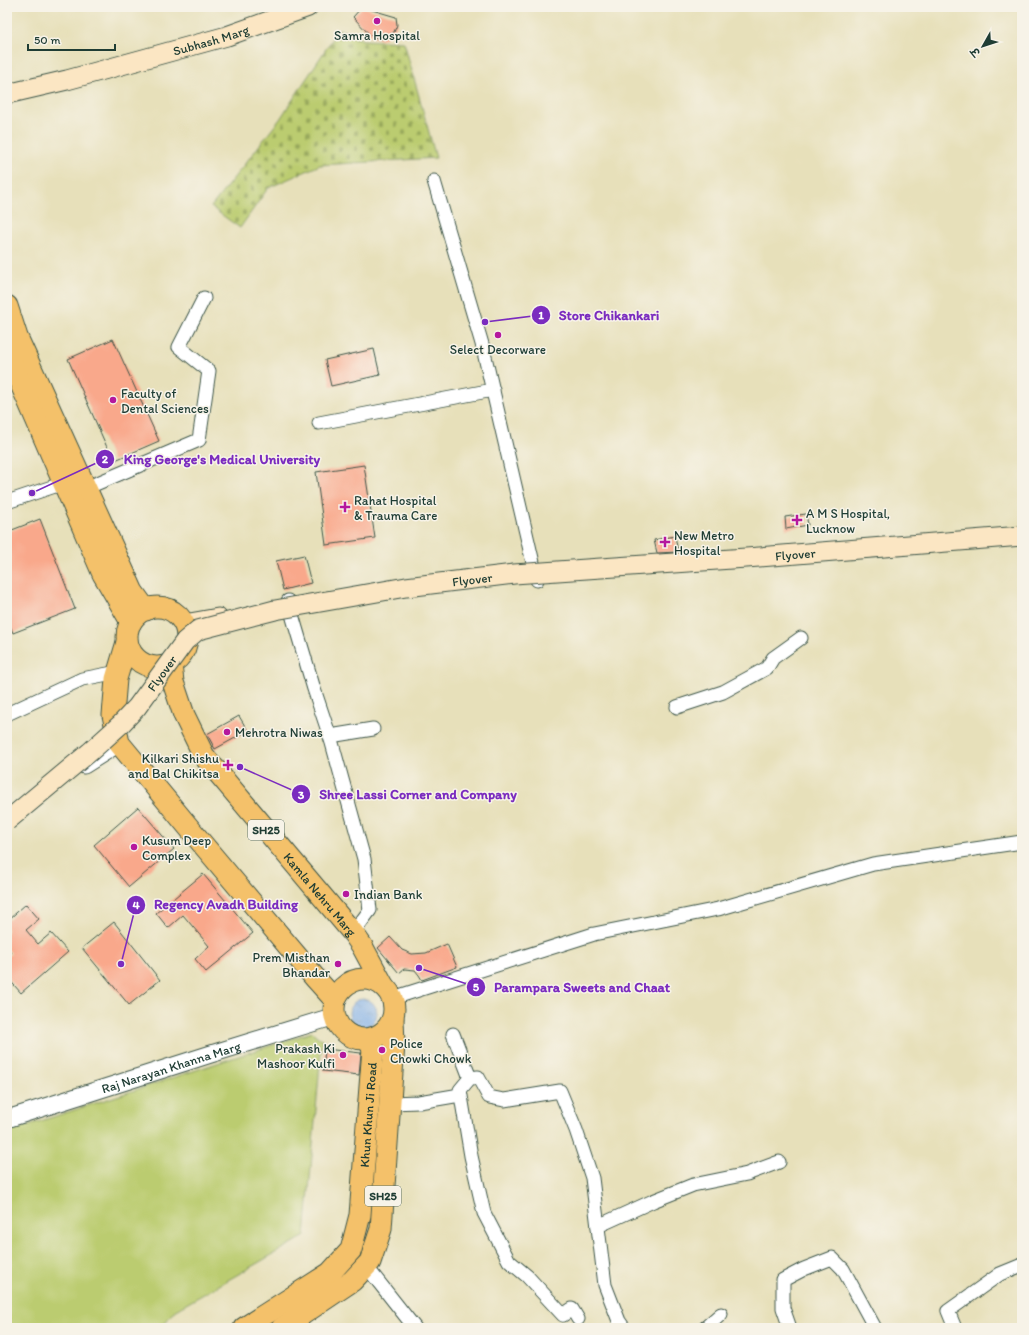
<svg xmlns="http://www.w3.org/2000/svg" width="1029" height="1335" font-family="Itim,'Playpen Sans Deva',sans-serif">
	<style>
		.cemetery { fill: url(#cemetery-stones); stroke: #6d8452 }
		.green { fill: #bbcc6f; stroke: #6d8452 }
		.water { fill: url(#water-ripples); stroke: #4e748e }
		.building { fill: #f9a88b }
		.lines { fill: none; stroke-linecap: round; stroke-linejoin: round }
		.minor-casing { stroke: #3d5548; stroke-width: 15 }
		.tertiary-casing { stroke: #3d5548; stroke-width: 19 }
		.secondary-casing { stroke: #3d5548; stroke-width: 21 }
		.primary-casing { stroke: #3d5548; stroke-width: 23 }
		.minor { stroke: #fff; stroke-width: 13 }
		.tertiary { stroke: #fff; stroke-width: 17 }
		.secondary { stroke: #fbe6c3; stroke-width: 19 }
		.primary { stroke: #f4c16a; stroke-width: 21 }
		.secondary-bridge-casing { stroke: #3d5548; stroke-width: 21; stroke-linecap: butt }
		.secondary-bridge { stroke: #fbe6c3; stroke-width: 19 }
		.poi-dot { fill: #b5179e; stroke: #f7f3e8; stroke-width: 1.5 }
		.labels { text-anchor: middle; stroke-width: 3; stroke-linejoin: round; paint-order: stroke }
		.shield { fill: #f7f3e8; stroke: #60746a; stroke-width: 1 }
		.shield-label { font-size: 12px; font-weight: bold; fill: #1f3d34 }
		.poi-label { font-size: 13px; fill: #1f3d34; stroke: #f7f3e8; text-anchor: start }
		.street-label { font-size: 13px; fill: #1f3d34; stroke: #f7f3e8 }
		.leader { fill: none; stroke: #7b2cbf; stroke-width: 1.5 }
		.callout-dot { fill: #7b2cbf; stroke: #f7f3e8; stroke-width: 1.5 }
		.mark-label { font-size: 12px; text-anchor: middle; font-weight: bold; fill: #fff }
		.callout-label { font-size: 14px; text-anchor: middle; font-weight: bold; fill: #7b2cbf; stroke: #f7f3e8; stroke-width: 3; stroke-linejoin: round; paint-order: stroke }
	</style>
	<defs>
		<pattern id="cemetery-stones" width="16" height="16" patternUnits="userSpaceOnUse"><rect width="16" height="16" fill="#bbcc6f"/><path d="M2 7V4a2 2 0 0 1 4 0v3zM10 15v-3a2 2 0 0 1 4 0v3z" fill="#97a75c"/></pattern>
		<pattern id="water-ripples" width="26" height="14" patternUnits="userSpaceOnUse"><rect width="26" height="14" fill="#7cace7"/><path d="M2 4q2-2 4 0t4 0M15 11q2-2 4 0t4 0" fill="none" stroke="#658dbc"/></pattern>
	</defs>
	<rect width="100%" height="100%" fill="#f7f3e8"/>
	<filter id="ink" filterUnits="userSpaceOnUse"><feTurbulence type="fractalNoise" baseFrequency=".025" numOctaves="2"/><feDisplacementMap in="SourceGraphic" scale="8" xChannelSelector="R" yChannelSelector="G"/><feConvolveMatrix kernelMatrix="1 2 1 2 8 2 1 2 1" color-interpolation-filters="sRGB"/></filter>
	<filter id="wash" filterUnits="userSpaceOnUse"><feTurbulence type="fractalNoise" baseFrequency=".012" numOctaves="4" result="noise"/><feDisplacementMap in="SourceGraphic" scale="16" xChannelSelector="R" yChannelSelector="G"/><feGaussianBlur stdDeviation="0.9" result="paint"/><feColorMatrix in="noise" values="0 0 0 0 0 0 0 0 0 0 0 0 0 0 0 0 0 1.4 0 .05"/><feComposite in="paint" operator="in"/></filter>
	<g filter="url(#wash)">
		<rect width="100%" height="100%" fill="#e7e0ba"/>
		<path class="cemetery" d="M339,29L363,40L404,42L436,158L320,165L268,188L240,228L211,207L280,119Z"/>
		<path class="green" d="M312,1032L322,1040L305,1236L174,1311L161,1328H7V1132Z"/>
		<circle class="water" cx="363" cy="1013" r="14"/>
		<g id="blocks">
			<g class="building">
				<path d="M362,7L396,17L397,25L394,32L386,38L379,39L370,35L353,17Z"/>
				<path d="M113,339L159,441L113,461L68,359Z"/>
				<path d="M374,349L380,375L331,386L325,360Z"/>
				<path d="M364,465L375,538L326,545L316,472Z"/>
				<path d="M806,514L808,525L786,529L785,517Z"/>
				<path d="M40,519L75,609L13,633L7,618V532Z"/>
				<path d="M675,536L678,552L657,553L654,540Z"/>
				<path d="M304,555L311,583L283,590L276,561Z"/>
				<path d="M239,716L248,731L215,749L207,734Z"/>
				<path d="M138,807L174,849L129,887L94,845Z"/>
				<path d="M203,874L253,933L206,972L195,959L209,946L183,915L168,928L156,913Z"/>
				<path d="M26,904L39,919L26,930L38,944L51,933L68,952L21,993L7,977V957L11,953L7,949V921Z"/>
				<path d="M114,922L160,980L129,1005L82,948Z"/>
				<path d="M390,937L402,950L412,954L426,953L447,944L457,967L422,980L419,975L415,970L404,969L399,973L378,948Z"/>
				<path d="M325,1049L361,1053L359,1075L323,1071Z"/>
			</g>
		</g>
	</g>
	<g filter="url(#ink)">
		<use href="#blocks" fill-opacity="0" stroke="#3d5548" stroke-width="1"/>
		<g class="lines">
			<defs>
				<g id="minor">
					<path d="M434,181L482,344L537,580"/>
					<path d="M319,423L493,390"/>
					<path d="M86,488L199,440L209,371L179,347L204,298"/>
					<path d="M7,502L64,483"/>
					<path d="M288,601L314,689L332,743L364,859L370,910L353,933"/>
					<path d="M677,707L723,692L767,668L773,658L801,638"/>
					<path d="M7,714L82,679L118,672"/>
					<path d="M330,736L373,729"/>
					<path d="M393,998L594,934L718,909L873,864L1022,842"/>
					<path d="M453,1034L470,1078L478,1077L489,1097L504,1100L560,1091L576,1130L592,1178L605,1285L619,1321L624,1328"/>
					<path d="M470,1078L460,1090L471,1156L484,1213L509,1261L527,1276L563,1315L572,1309L578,1319"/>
					<path d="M390,1103L419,1102L460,1095"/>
					<path d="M598,1226L653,1201L693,1185L747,1174L779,1162"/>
					<path d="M366,1266L415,1328"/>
					<path d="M705,1328L721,1314"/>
					<path d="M790,1328L783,1308V1280L804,1269L832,1258L843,1269L875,1328"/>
					<path d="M955,1328L948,1311L1000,1274L1022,1265"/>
				</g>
				<g id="tertiary">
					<path d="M84,765L119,743"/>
					<path id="s1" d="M7,1119L211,1054L335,1016"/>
				</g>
				<g id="secondary">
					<path id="s2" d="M7,94L67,80L227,36L308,7"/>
					<path d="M184,624L218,618"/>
				</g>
				<g id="primary">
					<path d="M7,306L17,337L133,592L146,610"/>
					<path d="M7,352L103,574L131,622"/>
					<circle cx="157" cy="637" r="30"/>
					<path d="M127,642L116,679L113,715L119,743L205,847L316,979L335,1000"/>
					<path id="s3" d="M171,664L173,682L184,715L204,756L353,933L362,946L383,985"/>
					<circle cx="364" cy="1009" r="30"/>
					<path id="s4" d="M244,1328L330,1273L351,1250L360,1215L373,1048L367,1039"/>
					<path d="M282,1328L352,1281L370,1262L381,1229L394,1044L393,1019"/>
				</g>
			</defs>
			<use href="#minor" class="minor-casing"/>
			<use href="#tertiary" class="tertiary-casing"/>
			<use href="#secondary" class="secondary-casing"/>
			<use href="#primary" class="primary-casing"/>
			<use href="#minor" class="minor"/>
			<use href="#tertiary" class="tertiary"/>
			<use href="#secondary" class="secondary"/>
			<use href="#primary" class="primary"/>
			<defs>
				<g id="secondary-bridge">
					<path id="s5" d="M7,821L91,751L121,724L137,707L185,641L198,630L275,610L406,587L514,574L746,558L1022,536"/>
				</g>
			</defs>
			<use href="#secondary-bridge" class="secondary-bridge-casing"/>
			<use href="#secondary-bridge" class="secondary-bridge"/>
		</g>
	</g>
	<g class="poi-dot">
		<circle cx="377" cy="21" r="4"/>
		<circle cx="498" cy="335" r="4"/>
		<circle cx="113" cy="400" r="4"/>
		<path d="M343 501h4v4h4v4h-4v4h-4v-4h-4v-4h4z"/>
		<path d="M795 514h4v4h4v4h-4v4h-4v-4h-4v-4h4z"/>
		<path d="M663 536h4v4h4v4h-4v4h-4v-4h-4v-4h4z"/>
		<circle cx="227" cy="732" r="4"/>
		<path d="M226 759h4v4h4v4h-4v4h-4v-4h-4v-4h4z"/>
		<circle cx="134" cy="847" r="4"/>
		<circle cx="346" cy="894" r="4"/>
		<circle cx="338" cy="964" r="4"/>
		<circle cx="382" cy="1050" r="4"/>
		<circle cx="343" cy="1055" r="4"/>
	</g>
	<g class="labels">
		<g class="shield">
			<rect x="248" y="820" width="36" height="20" rx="3"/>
			<rect x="365" y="1186" width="36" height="20" rx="3"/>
		</g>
		<g class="shield-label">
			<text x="266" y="834">SH25</text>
			<text x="383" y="1200">SH25</text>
		</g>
		<g class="poi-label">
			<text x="377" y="40" text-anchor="middle">Samra Hospital</text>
			<text x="498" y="354" text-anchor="middle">Select Decorware</text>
			<text x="121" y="398">Faculty of<tspan x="121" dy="15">Dental Sciences</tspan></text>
			<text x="354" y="505">Rahat Hospital<tspan x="354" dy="15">&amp; Trauma Care</tspan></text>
			<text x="806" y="518">A M S Hospital,<tspan x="806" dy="15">Lucknow</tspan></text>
			<text x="674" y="540">New Metro<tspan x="674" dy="15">Hospital</tspan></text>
			<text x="235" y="737">Mehrotra Niwas</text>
			<text x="219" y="763" text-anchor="end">Kilkari Shishu<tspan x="219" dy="15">and Bal Chikitsa</tspan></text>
			<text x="142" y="845">Kusum Deep<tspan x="142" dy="15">Complex</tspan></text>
			<text x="354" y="899">Indian Bank</text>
			<text x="330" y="962" text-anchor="end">Prem Misthan<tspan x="330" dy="15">Bhandar</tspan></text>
			<text x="390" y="1048">Police<tspan x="390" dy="15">Chowki Chowk</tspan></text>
			<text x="335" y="1053" text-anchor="end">Prakash Ki<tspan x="335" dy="15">Mashoor Kulfi</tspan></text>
		</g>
		<g class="street-label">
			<text dy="5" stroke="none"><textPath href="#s2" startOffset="211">Subhash Marg</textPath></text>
			<text dy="5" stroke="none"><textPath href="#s5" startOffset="875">Flyover</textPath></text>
			<text dy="5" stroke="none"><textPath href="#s5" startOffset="551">Flyover</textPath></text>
			<text dy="5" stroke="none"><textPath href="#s5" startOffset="215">Flyover</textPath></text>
			<text dy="5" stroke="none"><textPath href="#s3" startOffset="279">Kamla Nehru Marg</textPath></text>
			<text dy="5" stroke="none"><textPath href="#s1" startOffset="172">Raj Narayan Khanna Marg</textPath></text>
			<text dy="5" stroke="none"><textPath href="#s4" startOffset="270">Khun Khun Ji Road</textPath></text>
		</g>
	</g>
	<path class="leader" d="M485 322L541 315M32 493L105 459M240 767L301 794M121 964L136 905M419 968L476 987"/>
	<g class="callout-dot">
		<circle cx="485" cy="322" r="4"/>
		<circle cx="32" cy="493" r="4"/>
		<circle cx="240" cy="767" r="4"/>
		<circle cx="121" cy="964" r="4"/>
		<circle cx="419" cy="968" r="4"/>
		<circle cx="541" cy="315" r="10"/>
		<circle cx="105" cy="459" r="10"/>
		<circle cx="301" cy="794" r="10"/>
		<circle cx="136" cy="905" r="10"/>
		<circle cx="476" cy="987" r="10"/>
	</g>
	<g class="mark-label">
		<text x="541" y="319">1</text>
		<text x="105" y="463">2</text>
		<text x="301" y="799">3</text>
		<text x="136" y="909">4</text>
		<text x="476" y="991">5</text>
	</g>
	<g class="callout-label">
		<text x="609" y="320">Store Chikankari</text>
		<text x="222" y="464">King George's Medical University</text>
		<text x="418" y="799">Shree Lassi Corner and Company</text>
		<text x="226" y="909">Regency Avadh Building</text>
		<text x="582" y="992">Parampara Sweets and Chaat</text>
	</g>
	<rect width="1029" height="1335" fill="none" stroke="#f7f3e8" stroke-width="24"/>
	<g transform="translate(983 46) rotate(231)" stroke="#f7f3e8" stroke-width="3" paint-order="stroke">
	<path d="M0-3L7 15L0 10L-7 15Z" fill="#1f3d34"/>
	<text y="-6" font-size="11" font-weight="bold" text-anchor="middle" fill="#1f3d34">उ</text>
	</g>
	<path d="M28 44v6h87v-6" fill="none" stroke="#1f3d34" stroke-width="2"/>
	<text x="34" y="44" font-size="12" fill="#1f3d34" stroke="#f7f3e8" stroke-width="3" paint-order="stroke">50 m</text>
</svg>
